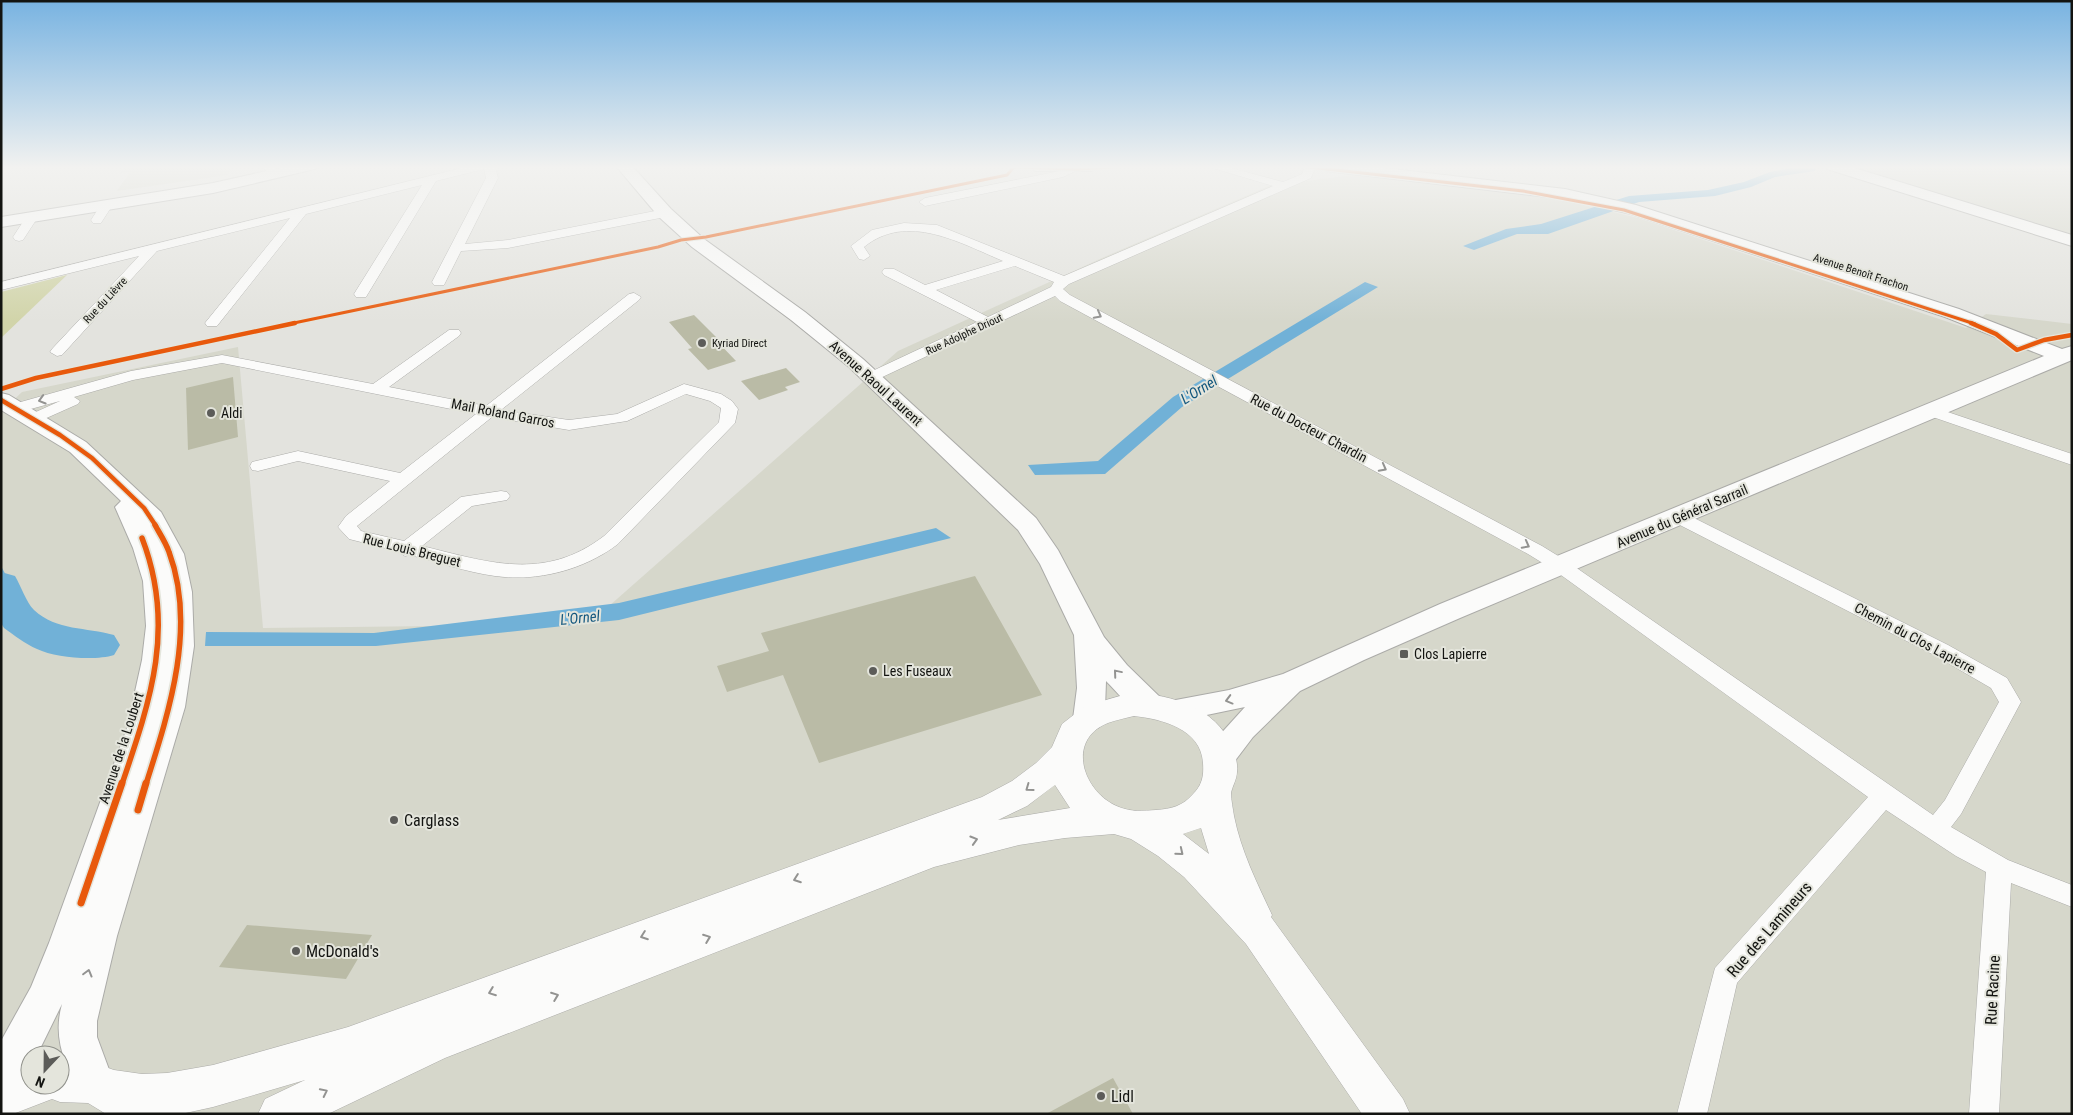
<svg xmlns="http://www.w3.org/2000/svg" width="2073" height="1115" font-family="'Roboto Condensed',sans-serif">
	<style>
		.built { fill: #d6d7cb; fill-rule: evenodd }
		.green { fill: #d1d4a9 }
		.water { fill: #71b1d7 }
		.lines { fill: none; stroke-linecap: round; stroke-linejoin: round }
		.river { fill: #71b1d7; fill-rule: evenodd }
		.building { fill: #babba6 }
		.street-casing { stroke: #ababa8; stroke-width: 1 }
		.secondary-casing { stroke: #ababa8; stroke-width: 2 }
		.primary-casing { stroke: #ababa8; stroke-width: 1 }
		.street { fill: #fbfbfa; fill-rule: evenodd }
		.secondary { fill: #fbfbfa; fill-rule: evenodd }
		.primary { fill: #fbfbfa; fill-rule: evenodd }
		.cycleway-far3-casing { stroke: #e4e5dc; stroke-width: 5 }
		.cycleway-far2-casing { stroke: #e4e5dc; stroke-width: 7 }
		.cycleway-far1-casing { stroke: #e4e5dc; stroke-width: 9 }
		.cycleway-casing { stroke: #e4e5dc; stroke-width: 10 }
		.cycleway-far3 { stroke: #e8590c; stroke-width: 3 }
		.cycleway-far2 { stroke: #e8590c; stroke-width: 4.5 }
		.cycleway-far1 { stroke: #e8590c; stroke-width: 5.5 }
		.cycleway { stroke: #e8590c; stroke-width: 7 }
		.oneway { stroke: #939391 }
		.poi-dot { fill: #5c5c59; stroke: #e4e5dc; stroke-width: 2 }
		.labels { text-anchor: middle; stroke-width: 4; stroke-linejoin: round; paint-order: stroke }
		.far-street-label { font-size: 11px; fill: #131411; stroke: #e4e5dc }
		.far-poi-label { font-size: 11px; fill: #131411; stroke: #e4e5dc; text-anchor: start }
		.street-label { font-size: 14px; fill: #131411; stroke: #e4e5dc }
		.poi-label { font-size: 14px; fill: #131411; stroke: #e4e5dc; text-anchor: start }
		.water-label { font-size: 15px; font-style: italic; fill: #13577e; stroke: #e4e5dc }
		.near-poi-label { font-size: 16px; fill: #131411; stroke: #e4e5dc; text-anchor: start }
		.near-street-label { font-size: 16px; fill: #131411; stroke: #e4e5dc }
	</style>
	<rect width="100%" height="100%" fill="#e3e3de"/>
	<g class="built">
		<path d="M124,166H232L228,175L117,191L130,172L120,173Z"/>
		<path d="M2072,166V246L1820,167L1821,166Z"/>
		<path d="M1360,174L1551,197L1638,218L1966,328L1986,314L2072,324V1114H1V412L22,392L238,347L263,628L435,626L600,614L898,351L1102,258L1269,186ZM30,1055H60V1085H30Z"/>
	</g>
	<path class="green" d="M67,275L1,338V292Z"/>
	<g class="water">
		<path d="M1801,166H1816L1815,171L1775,177L1751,187L1715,196L1639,202L1548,234H1517L1474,250L1463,246L1506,229L1541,224L1629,196L1708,190L1744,182L1770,172Z"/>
		<path d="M1365,282L1378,287L1182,407L1105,474L1035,475L1028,465L1098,461L1173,397Z"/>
		<path d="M936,528L951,538L619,620L376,646H205L206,632L374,633L619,603Z"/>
		<path d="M1,566L26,613L61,630L108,634L93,649L46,646L6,624L1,616Z"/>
	</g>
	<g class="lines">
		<path class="river" d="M1,572L15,576C21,586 26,602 34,610C57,631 86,627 114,635L120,645L114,655C95,661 56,658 37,649C25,644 14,635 4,628L1,623Z"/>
	</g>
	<g class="building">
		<path d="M694,315L716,337L714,338L736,361L708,370L688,349L692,348L669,322Z"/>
		<path d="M786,368L800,382L785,387L788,390L759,400L741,381Z"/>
		<path d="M233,377L238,437L188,450L186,388Z"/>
		<path d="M975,576L1042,695L819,763L783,675L727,692L717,666L769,651L761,633Z"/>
		<path d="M247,925L372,935L346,979L219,967Z"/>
		<path d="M1113,1078L1133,1114H1046Z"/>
	</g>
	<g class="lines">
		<defs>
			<g id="street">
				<path d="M1,166H7L1,170Z"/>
				<path d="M262,166H273L281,174L275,177L271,176Z"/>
				<path d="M470,166H495L498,178L465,244L508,240L665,209L671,213L665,217L508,248L461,251L444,285H434L432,282L486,178L484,169L436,181L366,297H356L354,294L422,185L306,214L217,326H207L205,323L290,218L157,251L62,355L57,356L50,352L52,349L139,256L1,290V282Z"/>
				<path d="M1071,166L1084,167L1063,177L925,206L919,202L925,198L1060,171Z"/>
				<path d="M1206,166H1224L1283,182L1302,174L1305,166H1316L1311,178L1069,284L1063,289L1070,295L1542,546L1568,562L1933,815L1945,800L1999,702L1991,688L1934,655L1672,521L1669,517L1672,513H1684L1948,645L2007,678L2021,702L1961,814L1951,827L2008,860L2072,885V907L2011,883L1999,1114H1969L1986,872L1956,856L1886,810L1737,983L1707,1114H1677L1715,968L1868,797L1554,570L1528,554L1060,301L1055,296L876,380L871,382L863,377L866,374L977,322L884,275L882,272L884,269H894L925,285L1003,261C960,243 907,212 864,247L870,256L864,260L859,259L851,246L872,230L904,223L937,225L1064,276L1273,186ZM1015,266L1054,282L1051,287L988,317L936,290Z"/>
				<path d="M106,202L112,206L101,223H93L91,220L102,203Z"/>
				<path d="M32,213L38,217L23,240L19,241L15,240L13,237L28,214Z"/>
				<path d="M634,293L641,297L639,300L501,410L569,420L617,414L684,384L721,394L732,401L738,409L735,423L618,544C584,570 537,582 495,576C466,572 438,562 410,555L405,556L397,551L349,539L338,527L346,516L390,481L298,461L258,471L252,470L250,466L252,462L298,451L400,473L476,414L222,363L133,380L74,397L80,401L78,404L33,424L25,419L27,416L60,401L16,413L8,408L10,405L131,371L222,355L373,384L449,330H459L461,333L459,336L389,387L486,406L629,294ZM686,394L710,401L721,408L719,422L604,536C544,582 488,562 422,546L472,506L507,500L510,496L507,492L501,491L461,497L404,541L361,531L357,526L492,417L569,430L627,421Z"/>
				<path d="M1933,407L2072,454V465L1927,415L1925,412Z"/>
			</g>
			<g id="secondary">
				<path d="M289,166H318L315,169L213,193L1,227V217L213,183Z"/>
				<path d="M616,166H632L671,209L704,239L805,312L863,359L1036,518L1058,550L1104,637L1127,665L1165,702L1229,690L1283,674L1440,604L2044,356L1945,317L1631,214L1565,199L1326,171L1318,166H1367L1565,189L1636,205L1959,309L2062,349L2072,346V360L1460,618L1364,660L1300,691L1253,737L1231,766L1220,769L1209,766L1204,757L1216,739L1245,707L1173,722L1162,719L1159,714C1138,720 1120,695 1106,681L1105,709L1099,727L1088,731L1077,727L1073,719L1077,688L1074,635L1040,564L1018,530L849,367L791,320L692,247L659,217Z"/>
				<path d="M1027,166H1100L1092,171H1035Z"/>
				<path d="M1824,166H1848L2072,235V246L1827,169Z"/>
				<path d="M1,393L9,395L86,442L161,512L184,554L192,592L194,646L185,707L117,936L97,1021V1037L114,1083L108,1097L94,1103L80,1097C66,1064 52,1040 62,1004L37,1055H30C30,1075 19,1089 1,1096V1041L31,987L49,943L127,728L142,660L146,626L143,581L133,548L115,507L121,501L70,452L1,410Z"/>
			</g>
			<path id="primary" d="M1134,692C1173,696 1215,707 1232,746C1235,754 1238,763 1237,772C1237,779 1232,787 1231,793C1231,800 1233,809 1234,816C1241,851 1257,883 1272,915L1271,917L1403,1099L1410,1114H1362L1246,944L1184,877L1158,856L1131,839L1114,834L1065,838L1019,845L934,867L445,1058L328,1114H258L265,1099L305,1080L213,1107L181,1114H106L88,1103L60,1102L52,1099L13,1114H1V1074L30,1065V1085H60V1060L88,1061L114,1070L142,1074L167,1073L213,1065L348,1027L982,797L1012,781L1036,763L1052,747L1062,724L1085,706ZM1134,716C1162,719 1201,729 1203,763C1204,776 1202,785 1193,794C1183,806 1171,809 1156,810C1143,811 1131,812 1119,807C1083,793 1065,740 1108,723C1116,720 1126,718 1134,716ZM1055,785L1070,808L998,820L1027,806ZM1201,828L1209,854L1183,834Z"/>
		</defs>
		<use href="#street" class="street-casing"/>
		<use href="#secondary" class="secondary-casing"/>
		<use href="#primary" class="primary-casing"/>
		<use href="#street" class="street"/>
		<use href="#secondary" class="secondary"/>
		<use href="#primary" class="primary"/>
		<defs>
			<g id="cycleway-far3">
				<path d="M1300,166L1523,191L1624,210L1975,324"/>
				<path d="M289,324L658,247L681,240L706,237L1007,175L1014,167L1077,169L1129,166"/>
			</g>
			<g id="cycleway-far2">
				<path d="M1971,323L1996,334L2017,350L2044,340L2072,335"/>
				<path d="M1,389L36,378L295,323"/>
				<path d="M1,400L60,435L92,458L144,508L156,526"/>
			</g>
			<g id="cycleway-far1">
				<path d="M122,784C151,699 176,626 142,538"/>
				<path d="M146,784C169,712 197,627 169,552C166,543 160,534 155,525"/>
			</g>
			<g id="cycleway">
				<path d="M138,810L146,783"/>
				<path d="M81,903L122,783"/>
			</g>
		</defs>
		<use href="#cycleway-far3" class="cycleway-far3-casing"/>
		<use href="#cycleway-far2" class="cycleway-far2-casing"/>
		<use href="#cycleway-far1" class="cycleway-far1-casing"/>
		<use href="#cycleway" class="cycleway-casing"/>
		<use href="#cycleway-far3" class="cycleway-far3"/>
		<use href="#cycleway-far2" class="cycleway-far2"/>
		<use href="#cycleway-far1" class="cycleway-far1"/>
		<use href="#cycleway" class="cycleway"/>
	</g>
	<defs><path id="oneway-chevron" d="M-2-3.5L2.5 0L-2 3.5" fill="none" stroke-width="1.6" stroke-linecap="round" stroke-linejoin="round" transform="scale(1.25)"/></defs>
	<g class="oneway">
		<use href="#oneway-chevron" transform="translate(1098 315) rotate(28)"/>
		<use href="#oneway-chevron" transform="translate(42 400) rotate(164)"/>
		<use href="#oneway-chevron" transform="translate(1383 468) rotate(28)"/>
		<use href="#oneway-chevron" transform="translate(1526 545) rotate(28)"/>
		<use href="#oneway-chevron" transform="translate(1117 673) rotate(-130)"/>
		<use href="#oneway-chevron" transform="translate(1229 700) rotate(165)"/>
		<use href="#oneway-chevron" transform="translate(1029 788) rotate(144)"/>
		<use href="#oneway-chevron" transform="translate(974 840) rotate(-17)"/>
		<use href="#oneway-chevron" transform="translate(1180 852) rotate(39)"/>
		<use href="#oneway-chevron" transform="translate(797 879) rotate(160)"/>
		<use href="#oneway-chevron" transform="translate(644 936) rotate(160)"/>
		<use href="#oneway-chevron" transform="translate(707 938) rotate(-21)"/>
		<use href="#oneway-chevron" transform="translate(88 973) rotate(-75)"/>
		<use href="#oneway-chevron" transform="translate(492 992) rotate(159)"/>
		<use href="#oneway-chevron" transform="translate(555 996) rotate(-21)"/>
		<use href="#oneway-chevron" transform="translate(324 1092) rotate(-26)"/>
	</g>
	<linearGradient id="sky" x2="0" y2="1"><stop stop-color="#78b3e1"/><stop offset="0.52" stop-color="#f2f2f0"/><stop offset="1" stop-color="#f2f2f0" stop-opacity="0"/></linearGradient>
	<rect width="2073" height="322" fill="url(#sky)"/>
	<g class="poi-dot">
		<circle cx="702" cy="343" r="5"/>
		<circle cx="211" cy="413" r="5"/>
		<rect x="1399" y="649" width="10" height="10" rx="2.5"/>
		<circle cx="873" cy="671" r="5"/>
		<circle cx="394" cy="820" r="5"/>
		<circle cx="296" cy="951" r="5"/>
		<circle cx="1101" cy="1096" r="5"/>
	</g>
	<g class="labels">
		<g class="far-street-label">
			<text transform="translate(1861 272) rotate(18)" y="4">Avenue Benoît Frachon</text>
			<text transform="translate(105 300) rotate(-47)" y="4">Rue du Lièvre</text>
			<text transform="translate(964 334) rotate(-25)" y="4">Rue Adolphe Driout</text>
		</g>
		<g class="far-poi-label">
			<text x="712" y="347">Kyriad Direct</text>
		</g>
		<g class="street-label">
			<text transform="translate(876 383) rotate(42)" y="5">Avenue Raoul Laurent</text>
			<text transform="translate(503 413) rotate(11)" y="5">Mail Roland Garros</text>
			<text transform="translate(1309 428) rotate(28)" y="5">Rue du Docteur Chardin</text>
			<text transform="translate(1682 516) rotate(-23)" y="5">Avenue du Général Sarrail</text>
			<text transform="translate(412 550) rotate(14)" y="5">Rue Louis Breguet</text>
			<text transform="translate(1915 638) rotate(28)" y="5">Chemin du Clos Lapierre</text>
			<text transform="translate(121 748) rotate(-72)" y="5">Avenue de la Loubert</text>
		</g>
		<g class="poi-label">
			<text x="221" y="418">Aldi</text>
			<text x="1414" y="659">Clos Lapierre</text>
			<text x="883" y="676">Les Fuseaux</text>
		</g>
		<g class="water-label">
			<text transform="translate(1199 390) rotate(-32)" y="5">L'Ornel</text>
			<text transform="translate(580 618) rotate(-6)" y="5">L'Ornel</text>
		</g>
		<g class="near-poi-label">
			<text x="404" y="826">Carglass</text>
			<text x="306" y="957">McDonald's</text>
			<text x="1111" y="1102">Lidl</text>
		</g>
		<g class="near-street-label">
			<text transform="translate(1769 929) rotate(-49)" y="6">Rue des Lamineurs</text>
			<text transform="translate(1992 990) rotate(-87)" y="6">Rue Racine</text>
		</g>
	</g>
	<rect width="2073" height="1115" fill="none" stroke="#131411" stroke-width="5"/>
	<g transform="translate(45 1070) rotate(202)"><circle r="24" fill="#e4e5dc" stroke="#90918b"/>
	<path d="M0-4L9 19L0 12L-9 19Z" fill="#5c5c59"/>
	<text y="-8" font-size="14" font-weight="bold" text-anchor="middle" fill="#131411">N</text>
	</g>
</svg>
